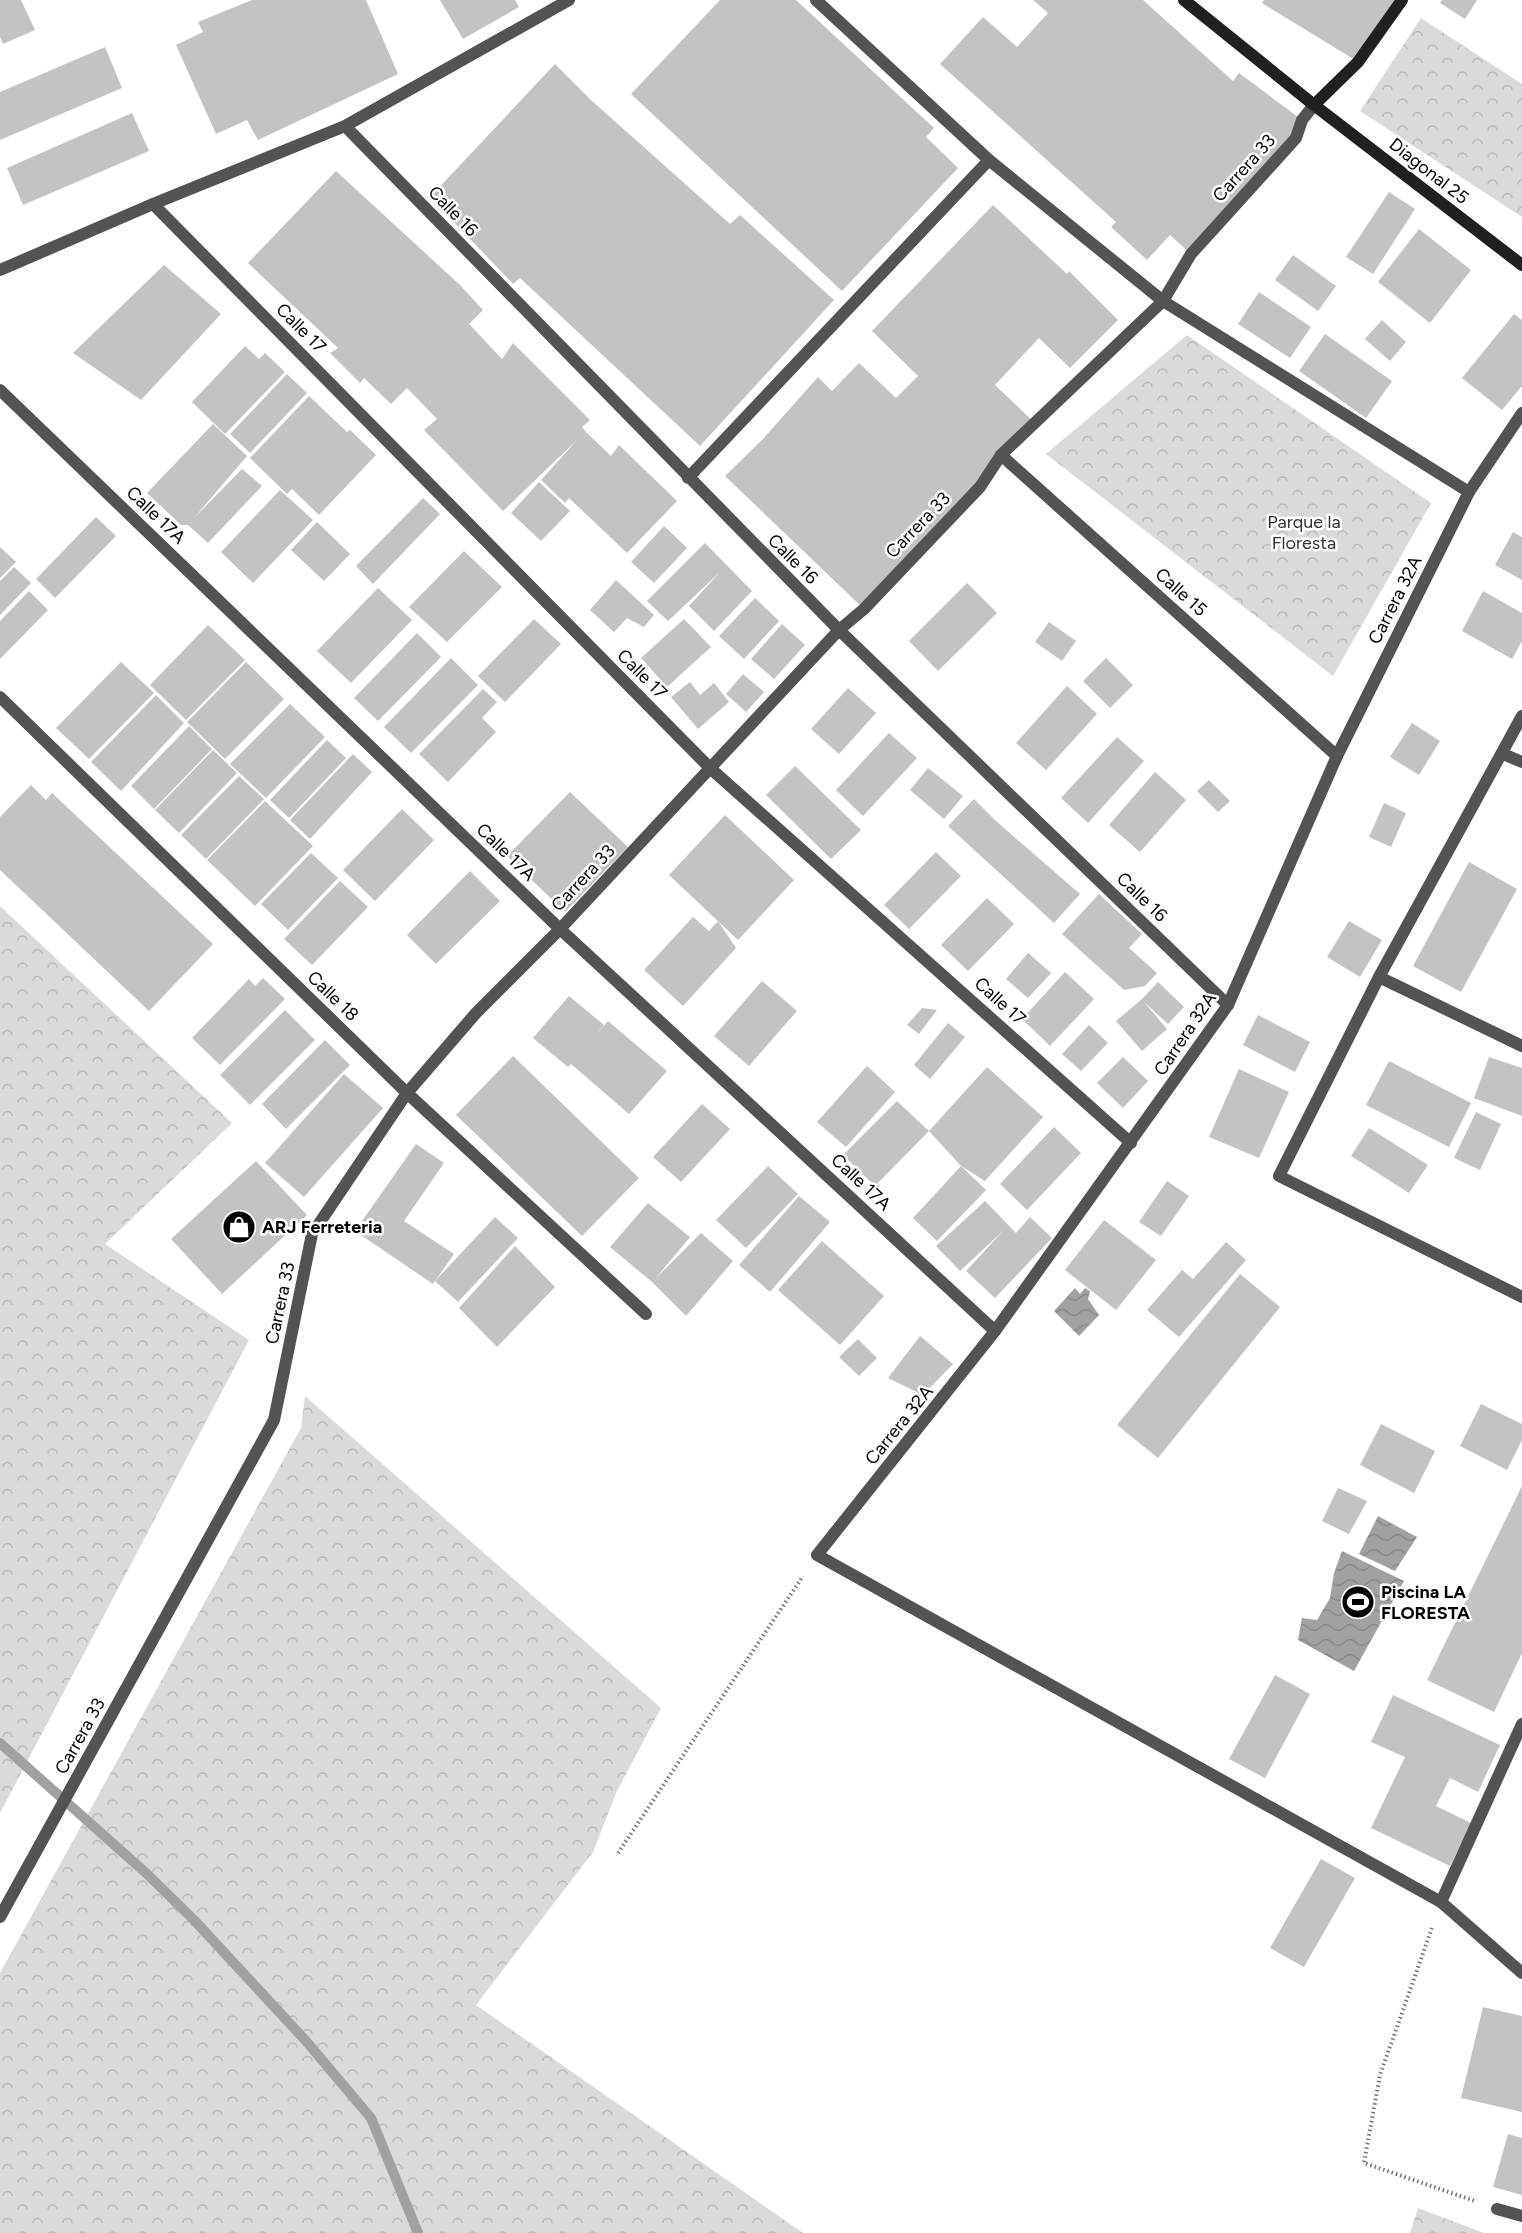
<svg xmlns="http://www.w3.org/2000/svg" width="1522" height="2233" font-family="Figtree,sans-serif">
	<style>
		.forest { fill: url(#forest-crowns) }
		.water { fill: url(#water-waves) }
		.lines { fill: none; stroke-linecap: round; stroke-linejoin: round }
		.stream { stroke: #a1a1a1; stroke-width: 10 }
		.building { fill: #c3c3c3 }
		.path { stroke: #757575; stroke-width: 4; stroke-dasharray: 1.5 3; stroke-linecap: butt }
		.lane { stroke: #535353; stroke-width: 12 }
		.street { stroke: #535353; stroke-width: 12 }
		.secondary { stroke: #202020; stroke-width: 12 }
		.labels { text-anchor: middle; stroke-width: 5; stroke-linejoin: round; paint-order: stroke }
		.street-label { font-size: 18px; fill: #000; stroke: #fff }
		.park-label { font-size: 18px; fill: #313131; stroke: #fff }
		.poi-label { font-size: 18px; font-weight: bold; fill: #000; stroke: #fff; text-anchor: start }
	</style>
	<defs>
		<pattern id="forest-crowns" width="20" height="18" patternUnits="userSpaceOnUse" patternTransform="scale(1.5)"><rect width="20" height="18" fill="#dadada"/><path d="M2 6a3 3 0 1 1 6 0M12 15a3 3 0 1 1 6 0" fill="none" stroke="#b9b9b9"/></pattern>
		<pattern id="water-waves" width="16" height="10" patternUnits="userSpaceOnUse" patternTransform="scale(1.5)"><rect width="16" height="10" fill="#a1a1a1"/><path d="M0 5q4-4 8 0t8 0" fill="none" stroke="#898989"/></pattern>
	</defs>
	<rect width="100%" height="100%" fill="#fff"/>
	<g class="forest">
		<path d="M1421,18L1522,84V217L1360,111Z"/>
		<path d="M1187,335L1431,503L1333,676L1046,454Z"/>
		<path d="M0,906L232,1123L105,1244L249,1340L0,1813Z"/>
		<path d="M305,1396L661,1708L617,1791L593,1852L476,2005L803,2233H0V1973L301,1428Z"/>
		<path d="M1418,2208L1484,2233H1410Z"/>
	</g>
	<g class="water">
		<path d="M1075,1288L1080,1294L1085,1288L1090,1291L1088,1299L1099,1315L1079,1336L1054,1311Z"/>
		<path d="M1378,1516L1417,1537L1395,1571L1359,1554Z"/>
		<path d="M1342,1551L1404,1581L1354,1671L1298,1640L1302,1618L1317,1620L1330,1598L1334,1573Z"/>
	</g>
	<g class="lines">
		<path class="stream" d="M0,1743L146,1873L194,1920L306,2041L371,2118L418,2233"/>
	</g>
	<g class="building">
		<path d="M0,0H21L35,30L3,44L0,37Z"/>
		<path d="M252,0H366L398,74L258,140L247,120L216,134L176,45L203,32L198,22Z"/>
		<path d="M440,0H515L519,7L463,39Z"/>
		<path d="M720,0H796L934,128L926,137L958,168L842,291L631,94Z"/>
		<path d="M1033,0H1143L1233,81L1239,73L1302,120L1296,138L1191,254L1170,235L1147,260L1111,227L1116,222L940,64L983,17L1017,47L1048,13Z"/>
		<path d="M1264,0H1397L1355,60L1262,3Z"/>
		<path d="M1442,0H1477L1465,19L1440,3Z"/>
		<path d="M105,47L122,88L0,140V92Z"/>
		<path d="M555,64L591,100L730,224L740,215L834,300L700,446L520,278L513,284L430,197Z"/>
		<path d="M132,113L149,151L23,205L7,168Z"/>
		<path d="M336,171L460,285L483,310L469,324L502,359L513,343L590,420L582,427L586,432L611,456L619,445L677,501L627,553L569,498L565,503L541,480L577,440L503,511L424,430L437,419L407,388L391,404L364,378L360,383L330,353L338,348L248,263Z"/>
		<path d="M1389,192L1415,209L1373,274L1346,257Z"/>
		<path d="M993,205L1067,274L1069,271L1118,320L1070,368L1039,338L995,385L1034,422L864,609L725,476L762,440L818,377L832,391L859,363L896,398L918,376L872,331Z"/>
		<path d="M1419,229L1471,270L1430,323L1378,282Z"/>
		<path d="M1293,255L1336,286L1318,311L1275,280Z"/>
		<path d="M164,265L221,314L141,400L73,353Z"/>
		<path d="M1259,292L1311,327L1290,358L1238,324Z"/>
		<path d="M1514,314L1522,320V386L1502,410L1462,378Z"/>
		<path d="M1382,320L1406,342L1390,361L1365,339Z"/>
		<path d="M1325,334L1392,381L1366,418L1299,371Z"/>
		<path d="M245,346L259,359L265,353L285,372L225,434L192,402Z"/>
		<path d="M287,374L307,393L250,453L230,434Z"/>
		<path d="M309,396L347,432L350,430L376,455L319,515L292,489L287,494L250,458Z"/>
		<path d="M213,424L247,456L194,518L242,469L262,486L208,543L188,525H181L147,493Z"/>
		<path d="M539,482L570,511L541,541L511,513Z"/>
		<path d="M280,490L313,520L253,583L221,552Z"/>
		<path d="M423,498L440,514L373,584L356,566Z"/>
		<path d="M96,517L116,536L55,598L36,579Z"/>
		<path d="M317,522L350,554L324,581L291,550Z"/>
		<path d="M664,526L687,548L654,583L631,562Z"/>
		<path d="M1513,532L1522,537V580L1495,565Z"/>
		<path d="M705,543L752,591L714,631L689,606L720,572L668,621L647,601Z"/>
		<path d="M0,547L16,562L0,578Z"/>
		<path d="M464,551L502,587L447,642L409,607Z"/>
		<path d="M14,567L31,583L0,615V581Z"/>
		<path d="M616,580L654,615L644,627L627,618L614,632L590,610Z"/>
		<path d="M967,583L997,613L938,671L909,641Z"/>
		<path d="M378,588L412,620L351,683L317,651Z"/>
		<path d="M29,591L48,610L0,659V621Z"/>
		<path d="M1483,591L1522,613V641L1512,659L1462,631Z"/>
		<path d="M755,598L779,621L744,659L719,636Z"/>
		<path d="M534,619L561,644L505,702L478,676Z"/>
		<path d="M684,619L711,647L667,687L641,658Z"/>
		<path d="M1049,622L1076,641L1062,661L1035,642Z"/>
		<path d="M782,624L805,645L774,679L751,659Z"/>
		<path d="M208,625L245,660L186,720L150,685Z"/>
		<path d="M417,633L441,657L378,721L354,698Z"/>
		<path d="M451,658L478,685L411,753L384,727Z"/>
		<path d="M1106,658L1133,685L1110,708L1083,681Z"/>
		<path d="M121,662L154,693L89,759L56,728Z"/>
		<path d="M246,662L284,699L225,759L187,722Z"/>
		<path d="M743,674L764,692L746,712L726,694Z"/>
		<path d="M690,682L700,695L714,683L729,702L698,729L671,697Z"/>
		<path d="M1067,686L1097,714L1046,770L1016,743Z"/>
		<path d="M848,688L876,713L839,754L811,729Z"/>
		<path d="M483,689L497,702L482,718L496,732L448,782L419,754Z"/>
		<path d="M156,695L184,723L121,791L91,762Z"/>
		<path d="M290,704L325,737L266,798L230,764Z"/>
		<path d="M1412,723L1440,741L1419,775L1390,757Z"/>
		<path d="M189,726L212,749L154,809L131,786Z"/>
		<path d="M889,733L917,758L863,816L836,790Z"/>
		<path d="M1117,737L1144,761L1088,823L1061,798Z"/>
		<path d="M327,740L346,758L289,818L270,800Z"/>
		<path d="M213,750L237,773L179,833L155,810Z"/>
		<path d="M353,754L372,772L310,839L290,820Z"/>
		<path d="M795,766L861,830L831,859L766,795Z"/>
		<path d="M928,768L963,796L944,819L910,790Z"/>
		<path d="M1155,772L1186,800L1140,852L1109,825Z"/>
		<path d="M239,776L264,799L206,859L181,835Z"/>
		<path d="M1209,780L1230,801L1218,812L1197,791Z"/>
		<path d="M31,785L46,800L52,793L213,944L149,1011L0,870V817Z"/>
		<path d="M570,792L628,847L565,912L507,856Z"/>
		<path d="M974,799L997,822L1080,894L1054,923L948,826Z"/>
		<path d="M265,801L313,846L255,906L207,860Z"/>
		<path d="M1384,803L1406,813L1391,847L1369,837Z"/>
		<path d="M402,809L434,840L375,901L343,870Z"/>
		<path d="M725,815L794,880L738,940L669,875Z"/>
		<path d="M936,852L961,876L909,929L884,905Z"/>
		<path d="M311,853L338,878L288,930L261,904Z"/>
		<path d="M1469,862L1517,889L1461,992L1413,966Z"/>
		<path d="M470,871L500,901L436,964L407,935Z"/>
		<path d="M340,881L368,907L312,965L284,939Z"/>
		<path d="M1099,894L1142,934L1129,948L1157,973L1145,986L1124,990L1062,934Z"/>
		<path d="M987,898L1014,924L968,971L941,945Z"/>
		<path d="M693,917L709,931L718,921L736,948L683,1006L644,970Z"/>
		<path d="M1349,921L1382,940L1360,977L1327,957Z"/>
		<path d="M1028,953L1051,973L1028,998L1006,979Z"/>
		<path d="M1065,972L1094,999L1050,1046L1022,1019Z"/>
		<path d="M263,978L285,999L220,1065L192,1038L249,979L255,986Z"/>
		<path d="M762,981L797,1011L749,1066L714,1036Z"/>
		<path d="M1158,982L1184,1007L1168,1024L1144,1002L1167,1029L1142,1051L1116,1021L1142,999Z"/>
		<path d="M569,996L604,1025L593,1038L608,1021L667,1071L629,1114L571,1064L568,1067L533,1038Z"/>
		<path d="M922,1008L937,1010L919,1034L907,1025Z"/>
		<path d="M285,1010L315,1040L250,1105L220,1075Z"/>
		<path d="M1258,1015L1310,1042L1295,1072L1243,1045Z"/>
		<path d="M948,1023L965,1037L930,1079L914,1065Z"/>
		<path d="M1089,1025L1108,1043L1081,1071L1062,1054Z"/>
		<path d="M325,1040L350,1065L286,1129L262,1104Z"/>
		<path d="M513,1056L639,1178L582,1236L456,1115Z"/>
		<path d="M1123,1057L1148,1081L1123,1108L1097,1083Z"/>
		<path d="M1489,1057L1522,1068V1116L1474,1098Z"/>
		<path d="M1389,1061L1471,1103L1449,1147L1366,1105Z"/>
		<path d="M867,1066L895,1092L846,1147L817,1122Z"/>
		<path d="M987,1067L1043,1117L985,1181L961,1166L929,1131L875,1186L843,1155L897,1101L929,1131Z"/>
		<path d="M1239,1069L1289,1092L1259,1158L1209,1137Z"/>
		<path d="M344,1074L383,1108L304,1197L265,1163Z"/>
		<path d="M702,1104L730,1129L681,1182L653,1157Z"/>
		<path d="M1476,1112L1501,1124L1480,1170L1454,1158Z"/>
		<path d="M1054,1127L1081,1153L1027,1210L1000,1184Z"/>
		<path d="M1369,1128L1428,1165L1409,1193L1351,1156Z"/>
		<path d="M416,1144L444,1163L404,1221L454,1254L433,1284L355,1231Z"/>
		<path d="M256,1161L307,1215L222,1294L171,1239Z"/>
		<path d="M768,1166L798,1194L746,1248L716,1220Z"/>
		<path d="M961,1166L986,1190L937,1241L913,1218Z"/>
		<path d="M1167,1181L1189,1196L1161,1236L1139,1222Z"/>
		<path d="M799,1196L830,1222L770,1292L739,1265Z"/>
		<path d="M985,1201L1016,1233L1030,1217L1052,1238L995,1298L966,1271L1003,1231L960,1271L936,1246Z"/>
		<path d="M648,1203L690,1237L656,1278L701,1233L733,1261L686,1316L652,1282L610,1247Z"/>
		<path d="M495,1217L518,1238L458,1302L435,1281Z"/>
		<path d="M1104,1220L1156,1260L1116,1310L1065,1270Z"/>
		<path d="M822,1241L884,1296L840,1345L778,1290Z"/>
		<path d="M1226,1242L1246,1260L1179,1337L1147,1310L1182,1270L1193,1279Z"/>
		<path d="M515,1246L555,1287L497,1347L459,1308Z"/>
		<path d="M1240,1274L1280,1307L1158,1458L1117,1425Z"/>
		<path d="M920,1336L953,1364L923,1395L888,1378Z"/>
		<path d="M858,1339L877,1358L859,1376L839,1357Z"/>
		<path d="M1481,1404L1522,1424V1440L1507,1470L1460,1446Z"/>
		<path d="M1381,1424L1435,1451L1414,1493L1360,1465Z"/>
		<path d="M1522,1486V1653L1494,1712L1427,1680Z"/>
		<path d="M1338,1488L1367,1501L1349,1534L1322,1521Z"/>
		<path d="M1275,1675L1310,1694L1265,1778L1229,1759Z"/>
		<path d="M1393,1695L1500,1745L1478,1792L1450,1778L1436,1806L1471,1823L1450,1866L1371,1828L1405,1757L1371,1742Z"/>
		<path d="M1321,1859L1355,1878L1304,1967L1270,1948Z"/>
		<path d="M1483,2007L1522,2016V2112L1461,2098Z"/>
		<path d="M1508,2134L1522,2138V2195L1493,2187Z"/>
	</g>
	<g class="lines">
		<g class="path">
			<path d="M618,1853L803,1576"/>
			<path d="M1432,1928L1380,2075L1364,2163L1475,2201"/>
		</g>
		<path class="lane" d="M1503,754L1522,762"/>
		<g class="street">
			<path d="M816,0L989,160L1163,301L1469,492"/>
			<path d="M345,126L839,630L1228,1005"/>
			<path d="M153,204L710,768L1131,1143"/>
			<path d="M0,270L153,204L345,126L569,0"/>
			<path d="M0,390L560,929L995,1331"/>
			<path d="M1522,413L1469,492L1337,756L1228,1005L995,1331L817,1555L1441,1902L1522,1973"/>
			<path d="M1001,455L1337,756"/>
			<path d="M688,478L989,160"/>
			<path d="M0,697L407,1093L646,1314"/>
			<path d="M1522,716L1379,977L1279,1176L1522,1297"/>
			<path d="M1379,977L1522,1046"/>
			<path d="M1441,1902L1522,1724"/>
			<path d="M0,1917L274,1420L312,1234L407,1093L476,1013L560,929L839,630L864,609L980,487L1001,455L1163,301L1191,254L1296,138L1302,120L1314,105"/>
			<path d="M1497,2209L1522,2216"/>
		</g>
		<g class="secondary">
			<path d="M1184,0L1314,105L1522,265"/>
			<path d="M1314,105L1358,62L1402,0"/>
		</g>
	</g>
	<defs>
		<symbol id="shop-disc" viewBox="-11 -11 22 22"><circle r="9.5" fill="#000" stroke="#fff"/><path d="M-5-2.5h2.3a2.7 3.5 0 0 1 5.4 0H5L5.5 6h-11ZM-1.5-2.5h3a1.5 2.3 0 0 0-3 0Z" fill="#fff"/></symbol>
		<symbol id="stadium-disc" viewBox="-11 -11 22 22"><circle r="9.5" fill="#000" stroke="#fff"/><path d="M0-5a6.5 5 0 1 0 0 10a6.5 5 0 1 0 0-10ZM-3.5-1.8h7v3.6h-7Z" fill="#fff"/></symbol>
	</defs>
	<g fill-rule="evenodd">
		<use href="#shop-disc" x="220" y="1208" width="38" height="38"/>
		<use href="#stadium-disc" x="1339" y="1583" width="38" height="38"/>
	</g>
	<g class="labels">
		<g class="street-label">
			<text transform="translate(1244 168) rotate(-48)" y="6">Carrera 33</text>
			<text transform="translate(1429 171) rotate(38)" y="6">Diagonal 25</text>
			<text transform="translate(453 211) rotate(46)" y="6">Calle 16</text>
			<text transform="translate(301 328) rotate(45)" y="6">Calle 17</text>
			<text transform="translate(156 515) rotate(44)" y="6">Calle 17A</text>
			<text transform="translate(918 525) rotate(-46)" y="6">Carrera 33</text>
			<text transform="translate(793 559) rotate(45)" y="6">Calle 16</text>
			<text transform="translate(1181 592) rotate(42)" y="6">Calle 15</text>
			<text transform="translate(1395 600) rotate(-63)" y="6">Carrera 32A</text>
			<text transform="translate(642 674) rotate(45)" y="6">Calle 17</text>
			<text transform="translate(506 852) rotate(44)" y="6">Calle 17A</text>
			<text transform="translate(583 878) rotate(-47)" y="6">Carrera 33</text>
			<text transform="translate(1142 897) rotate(44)" y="6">Calle 16</text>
			<text transform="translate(333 996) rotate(44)" y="6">Calle 18</text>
			<text transform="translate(1000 1001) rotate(42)" y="6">Calle 17</text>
			<text transform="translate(1185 1034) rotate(-56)" y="6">Carrera 32A</text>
			<text transform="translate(861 1182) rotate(43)" y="6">Calle 17A</text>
			<text transform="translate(280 1303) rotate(-78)" y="6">Carrera 33</text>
			<text transform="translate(899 1425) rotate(-51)" y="6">Carrera 32A</text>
			<text transform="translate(80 1736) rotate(-61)" y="6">Carrera 33</text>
		</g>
		<g class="park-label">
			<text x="1304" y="528">Parque la<tspan x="1304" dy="21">Floresta</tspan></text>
		</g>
		<g class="poi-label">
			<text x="262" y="1233">ARJ Ferreteria</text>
			<text x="1381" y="1598">Piscina LA<tspan x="1381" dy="21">FLORESTA</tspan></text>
		</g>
	</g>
</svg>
